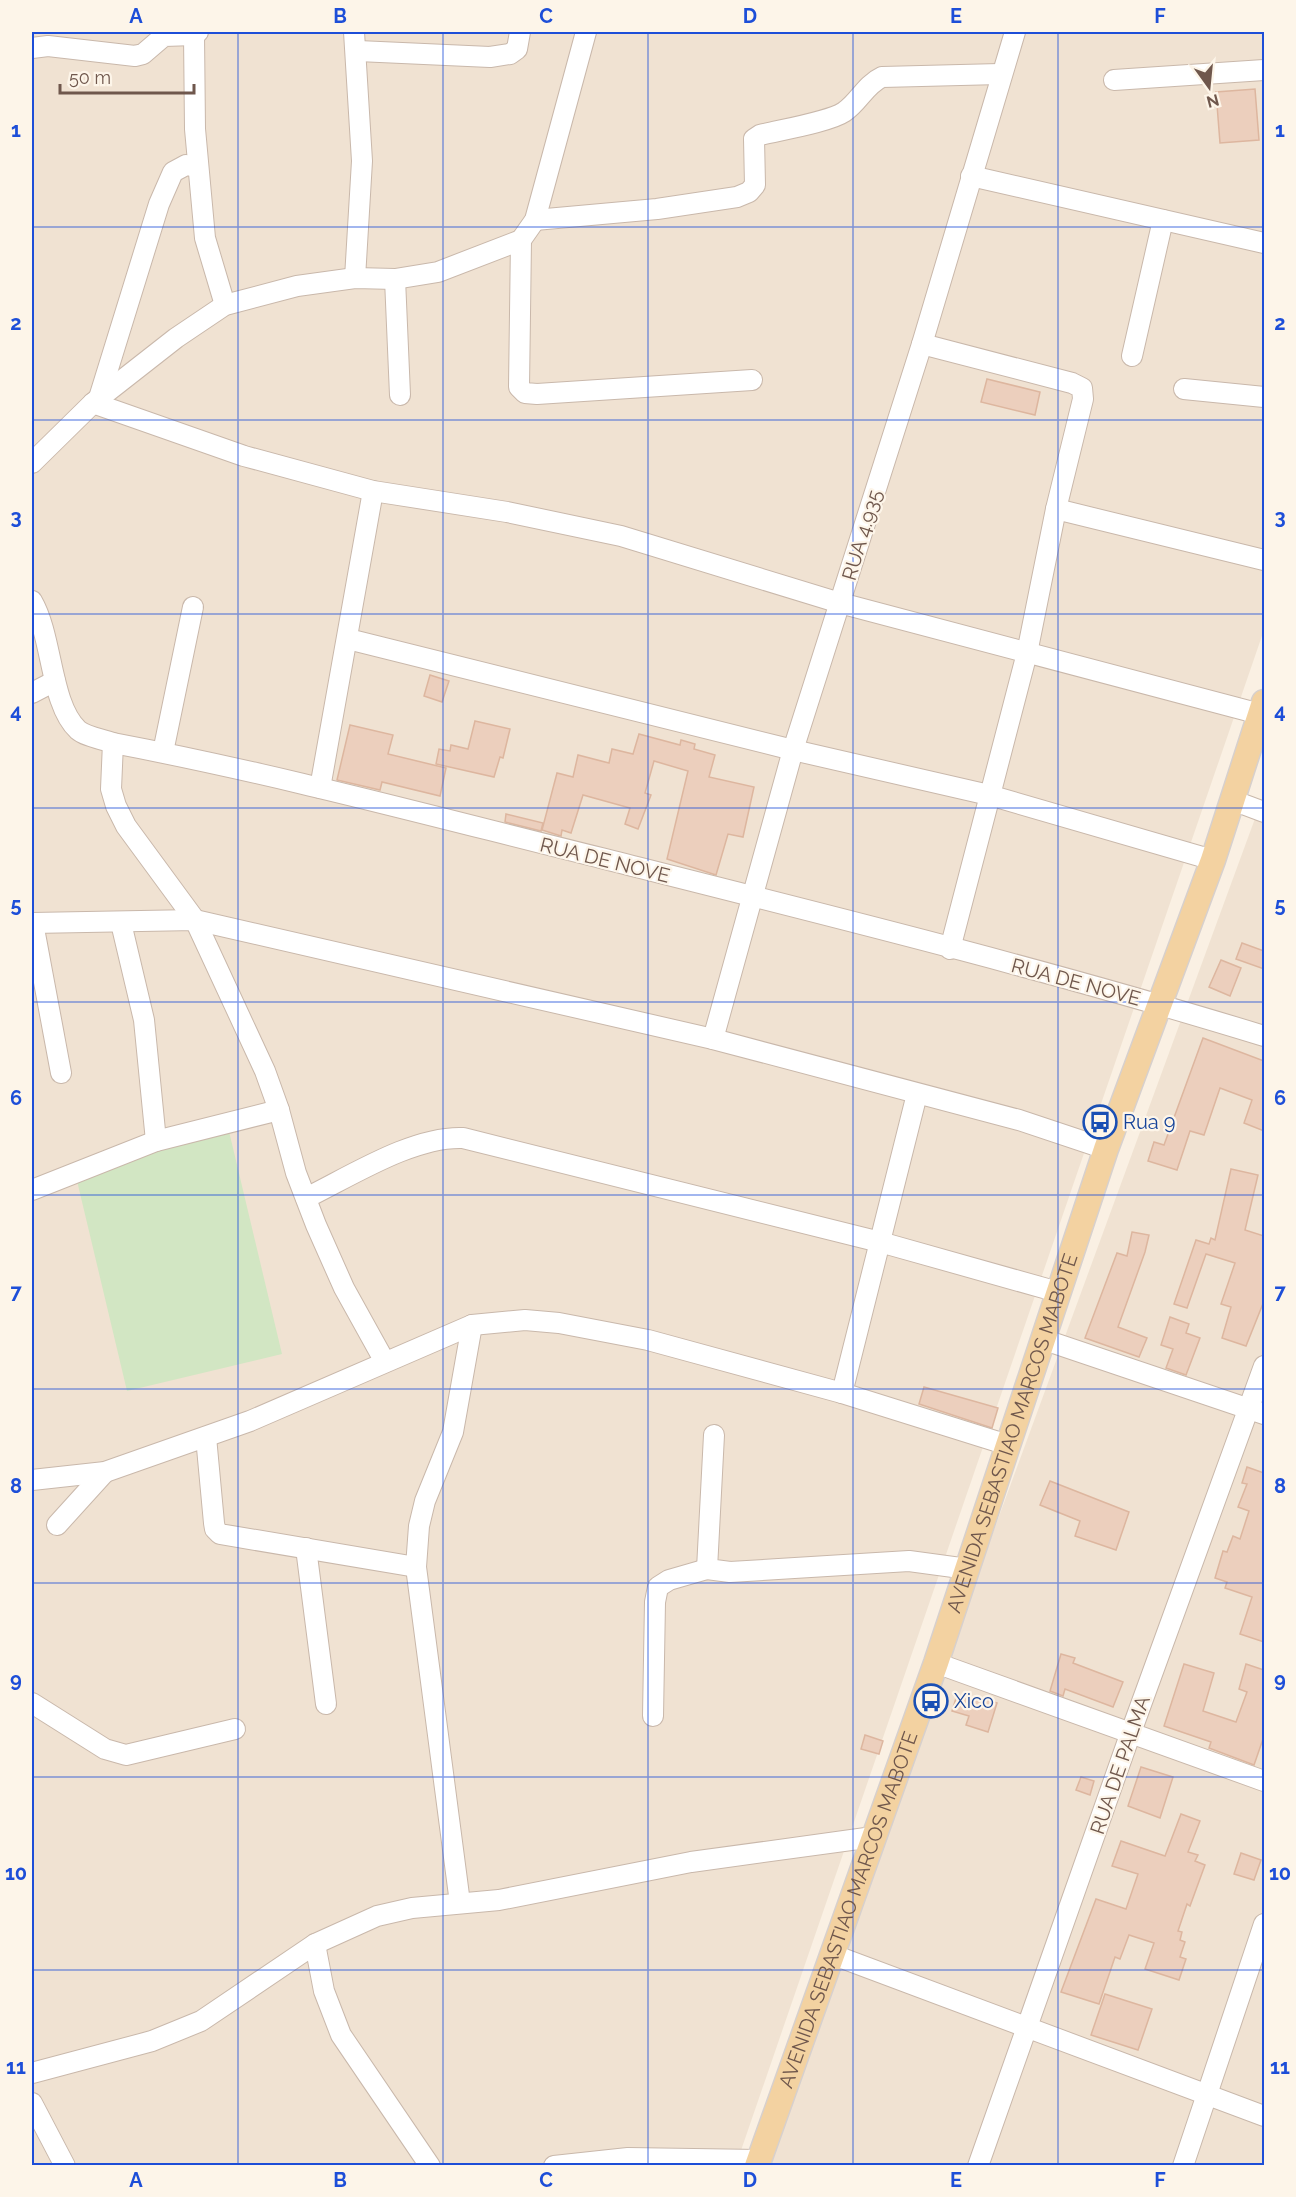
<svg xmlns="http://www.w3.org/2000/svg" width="1296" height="2197" font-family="Raleway,sans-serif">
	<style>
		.residential { fill: #f0e2d2 }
		.green { fill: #d2e6c3 }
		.building { fill: #eccfbd; stroke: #ddb69f; stroke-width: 1.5 }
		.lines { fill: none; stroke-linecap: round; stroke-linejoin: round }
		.minor-casing { stroke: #c9b8ab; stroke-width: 22 }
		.major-casing { stroke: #d7d0cd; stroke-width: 27 }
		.minor { stroke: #fff; stroke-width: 20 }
		.major { stroke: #f3d2a1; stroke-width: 24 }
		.grid { fill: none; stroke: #1d4ed8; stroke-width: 1.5; stroke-opacity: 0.55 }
		.labels { text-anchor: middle; stroke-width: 4.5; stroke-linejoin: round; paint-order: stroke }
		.street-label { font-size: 20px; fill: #6f574c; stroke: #fdf5e9 }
		.transit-label { font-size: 20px; fill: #164399; stroke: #fdf5e9; text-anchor: start }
		.neatline { fill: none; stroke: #1d4ed8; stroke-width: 2 }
		.grid-label { font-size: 20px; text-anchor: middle; font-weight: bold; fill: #1d4ed8 }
	</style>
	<rect width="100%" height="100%" fill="#faf0e3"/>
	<g class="residential">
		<path d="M32,32H1264V630L736,2165L32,2166Z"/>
		<path d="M1264,794V2165L766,2166L947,1658Z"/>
	</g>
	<path class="green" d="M228,1127L282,1354L127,1391L73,1164Z"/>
	<g class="building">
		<path d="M1255,89L1259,140L1220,143L1216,92Z"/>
		<path d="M987,379L1040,392L1035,415L981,402Z"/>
		<path d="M430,675L449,681L442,702L424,696Z"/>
		<path d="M475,721L510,729L503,758L500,757L494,777L436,764L439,749L450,751L451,745L468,749Z"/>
		<path d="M350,725L393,735L388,754L446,768L440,796L382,782L380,790L337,780Z"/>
		<path d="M639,734L680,745L681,740L695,744L694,749L715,755L709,777L754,787L743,837L728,834L716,875L667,859L688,771L654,761L645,793L651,795L638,829L625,824L630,808L583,795L571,833L562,830L561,836L542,830L557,773L573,777L578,755L609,763L612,749L633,754Z"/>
		<path d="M506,814L543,823L541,831L505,822Z"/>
		<path d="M1242,943L1264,951V969L1236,959Z"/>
		<path d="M1221,960L1241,968L1230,996L1209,987Z"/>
		<path d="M1203,1038L1264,1061V1131L1244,1123L1252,1100L1220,1088L1204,1135L1190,1131L1177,1170L1148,1161L1154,1142L1164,1145Z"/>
		<path d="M1231,1169L1258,1175L1245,1230L1264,1236V1301L1246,1346L1222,1338L1231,1307L1221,1304L1235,1263L1206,1254L1187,1308L1174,1304L1196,1240L1209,1244L1211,1238L1215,1240Z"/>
		<path d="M1132,1232L1149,1235L1145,1252L1118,1327L1147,1338L1139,1357L1085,1338L1117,1253L1127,1256Z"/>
		<path d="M1170,1317L1189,1324L1186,1333L1200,1338L1186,1375L1166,1368L1173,1349L1161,1345Z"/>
		<path d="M924,1387L998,1408L992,1428L919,1404Z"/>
		<path d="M1247,1467L1264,1473V1642L1240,1634L1252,1597L1225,1588L1227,1582L1215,1578L1223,1551L1227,1552L1233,1536L1240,1539L1249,1511L1238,1507L1247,1484L1242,1483Z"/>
		<path d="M1050,1481L1129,1512L1116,1550L1075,1536L1080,1521L1040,1505Z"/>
		<path d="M1061,1654L1075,1658L1073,1663L1123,1682L1113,1707L1065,1689L1063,1696L1050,1691Z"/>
		<path d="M1184,1664L1214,1673L1203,1711L1236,1722L1247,1692L1239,1689L1246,1664L1264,1670V1736L1254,1765L1209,1748L1211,1742L1164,1726Z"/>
		<path d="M957,1695L975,1701L976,1696L997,1703L988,1732L966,1725L969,1716L952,1711Z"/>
		<path d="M865,1735L883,1741L879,1754L861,1749Z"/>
		<path d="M1141,1767L1173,1777L1160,1818L1128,1806Z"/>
		<path d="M1081,1777L1094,1781L1090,1795L1076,1790Z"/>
		<path d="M1181,1814L1200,1821L1188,1852L1198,1855L1195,1861L1205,1865L1190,1906L1187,1904L1178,1931L1182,1932L1180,1940L1185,1942L1180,1957L1186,1959L1179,1980L1145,1969L1154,1943L1129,1935L1120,1959L1115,1957L1099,2004L1061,1992L1096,1899L1126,1909L1138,1874L1112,1866L1121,1841L1165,1856Z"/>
		<path d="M1241,1853L1261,1860L1254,1880L1234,1874Z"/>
		<path d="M1105,1994L1152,2009L1138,2050L1091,2035Z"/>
	</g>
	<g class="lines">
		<defs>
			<g id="minor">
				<path d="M354,32L362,161L355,278"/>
				<path d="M586,32L535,220L521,240L519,387L525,393L537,394L752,380"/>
				<path d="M194,35L195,129L205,238L225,305"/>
				<path d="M32,48L48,46L135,56L143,54L164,36L194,35L198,32"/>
				<path d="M358,51L490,57L510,54L517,49L520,32"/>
				<path d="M1114,80L1264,70"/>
				<path d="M971,176L1264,243"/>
				<path d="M535,220L657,209L737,197L749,192L755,185L754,139L760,135C780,130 829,122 844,112C859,102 865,85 882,77L1000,74"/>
				<path d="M395,279L400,395"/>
				<path d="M922,344L1072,383L1082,388L1083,399L1056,509L1027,653L950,949"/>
				<path d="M1132,356L1163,220"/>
				<path d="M1184,389L1264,397"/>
				<path d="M99,398L159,204L173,172L186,165L198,167"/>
				<path d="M93,403L244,456L373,491L507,512L621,536L840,603L1260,714"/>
				<path d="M32,463L93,403L176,338L225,305L297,286L355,278L395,279L438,272L521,240"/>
				<path d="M1056,509L1264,560"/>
				<path d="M32,601C53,637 50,704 78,730C86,737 103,739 113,743C277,774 439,818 601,858C823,914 1046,969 1264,1036"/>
				<path d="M348,639L793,750L989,795L1213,860"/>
				<path d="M32,693L55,681"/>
				<path d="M113,743L111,789L116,806L126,826L195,920L265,1071L279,1110L296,1173L316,1225L344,1288L385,1362"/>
				<path d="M163,752L193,607"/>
				<path d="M320,788L373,491"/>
				<path d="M1232,800L1264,812"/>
				<path d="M32,923L195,920L713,1039L1019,1120L1106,1149"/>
				<path d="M33,923L61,1073"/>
				<path d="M121,923L144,1020L156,1141"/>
				<path d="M713,1039L793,750L922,344L1015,32"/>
				<path d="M32,1190L156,1141L279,1110"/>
				<path d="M306,1198C351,1176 413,1136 463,1138L880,1242L1058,1292"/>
				<path d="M1042,1339L1264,1414"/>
				<path d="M842,1393L917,1094"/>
				<path d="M714,1435L707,1569L730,1572L909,1561L968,1569"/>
				<path d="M206,1437L214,1523L215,1529L220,1534L416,1567"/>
				<path d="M32,1480L105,1472L250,1421L472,1325L525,1320L559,1323L648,1340L842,1393L1008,1445"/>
				<path d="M57,1525L105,1472"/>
				<path d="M306,1548L326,1704"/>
				<path d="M936,1663L1264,1781"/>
				<path d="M32,1703L105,1749L126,1755L235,1729"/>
				<path d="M653,1716L655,1602L658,1587L669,1580L707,1569"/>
				<path d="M460,1903L416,1567L419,1526L425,1501L453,1432L472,1325"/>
				<path d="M315,1944L324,1991L341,2035L430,2166"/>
				<path d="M831,1954L1264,2116"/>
				<path d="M32,2073L152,2041L201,2021L315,1944L377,1916L412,1908L499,1900L691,1862L873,1837"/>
				<path d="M32,2103L65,2166"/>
				<path d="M554,2166L628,2158L759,2160"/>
				<path d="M978,2166L1131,1732L1264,1366"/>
				<path d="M1183,2166L1264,1924"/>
			</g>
			<g id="major">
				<path id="s1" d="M757,2166L936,1663L1106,1149L1213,860L1264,702"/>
			</g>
		</defs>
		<use href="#minor" class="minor-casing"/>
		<use href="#major" class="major-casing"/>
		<use href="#minor" class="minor"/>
		<use href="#major" class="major"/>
	</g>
	<path class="grid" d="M238,32V2166M443,32V2166M648,32V2166M853,32V2166M1058,32V2166M32,227H1264M32,420H1264M32,614H1264M32,808H1264M32,1002H1264M32,1195H1264M32,1389H1264M32,1583H1264M32,1777H1264M32,1970H1264"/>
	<defs>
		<symbol id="bus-ring" viewBox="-11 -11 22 22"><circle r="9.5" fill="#fdf5e9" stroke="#1a4fb4" stroke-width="1.5"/><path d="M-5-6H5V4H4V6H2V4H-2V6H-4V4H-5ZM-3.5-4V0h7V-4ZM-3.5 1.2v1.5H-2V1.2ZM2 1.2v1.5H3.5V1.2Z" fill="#1a4fb4"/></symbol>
	</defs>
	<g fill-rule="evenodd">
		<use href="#bus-ring" x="1081" y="1103" width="38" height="38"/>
		<use href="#bus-ring" x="912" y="1682" width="38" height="38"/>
	</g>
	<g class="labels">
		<g class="street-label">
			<text transform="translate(862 535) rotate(-73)" y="7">RUA 4.935</text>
			<text transform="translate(605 860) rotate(14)" y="7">RUA DE NOVE</text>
			<text transform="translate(1076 982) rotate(15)" y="7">RUA DE NOVE</text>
			<text dy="7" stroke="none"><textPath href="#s1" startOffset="776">AVENIDA SEBASTIAO MARCOS MABOTE</textPath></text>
			<text transform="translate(1120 1765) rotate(-71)" y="7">RUA DE PALMA</text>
			<text dy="7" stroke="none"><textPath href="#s1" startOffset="272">AVENIDA SEBASTIAO MARCOS MABOTE</textPath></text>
		</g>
		<g class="transit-label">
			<text x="1123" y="1129">Rua 9</text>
			<text x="954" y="1708">Xico</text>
		</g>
	</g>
	<rect width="1296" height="2197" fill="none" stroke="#fdf5e9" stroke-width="66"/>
	<g transform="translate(1209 87) rotate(165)" stroke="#fdf5e9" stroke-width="4.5" paint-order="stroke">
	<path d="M0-4.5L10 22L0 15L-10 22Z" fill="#6f574c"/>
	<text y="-9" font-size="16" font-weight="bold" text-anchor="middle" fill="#6f574c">N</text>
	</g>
	<path d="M60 84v9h134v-9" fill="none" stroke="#6f574c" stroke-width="3"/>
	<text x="69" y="84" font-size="18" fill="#6f574c" stroke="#fdf5e9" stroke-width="4.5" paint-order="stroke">50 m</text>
	<rect x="33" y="33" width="1230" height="2131" class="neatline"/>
	<g class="grid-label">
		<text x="136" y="23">A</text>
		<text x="340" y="23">B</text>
		<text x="546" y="23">C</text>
		<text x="750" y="23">D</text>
		<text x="956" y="23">E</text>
		<text x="1160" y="23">F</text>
		<text x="16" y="137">1</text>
		<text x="1280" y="137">1</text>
		<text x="16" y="330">2</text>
		<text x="1280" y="330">2</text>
		<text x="16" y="524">3</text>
		<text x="1280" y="524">3</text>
		<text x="16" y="718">4</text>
		<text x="1280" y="718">4</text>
		<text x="16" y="912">5</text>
		<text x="1280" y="912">5</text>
		<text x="16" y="1105">6</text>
		<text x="1280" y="1105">6</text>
		<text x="16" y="1299">7</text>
		<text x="1280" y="1299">7</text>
		<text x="16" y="1493">8</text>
		<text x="1280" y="1493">8</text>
		<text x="16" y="1687">9</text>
		<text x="1280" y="1687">9</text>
		<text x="16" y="1880">10</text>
		<text x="1280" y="1880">10</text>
		<text x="16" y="2074">11</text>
		<text x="1280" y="2074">11</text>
		<text x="136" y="2187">A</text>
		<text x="340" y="2187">B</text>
		<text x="546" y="2187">C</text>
		<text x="750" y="2187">D</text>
		<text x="956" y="2187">E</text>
		<text x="1160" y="2187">F</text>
	</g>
</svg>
